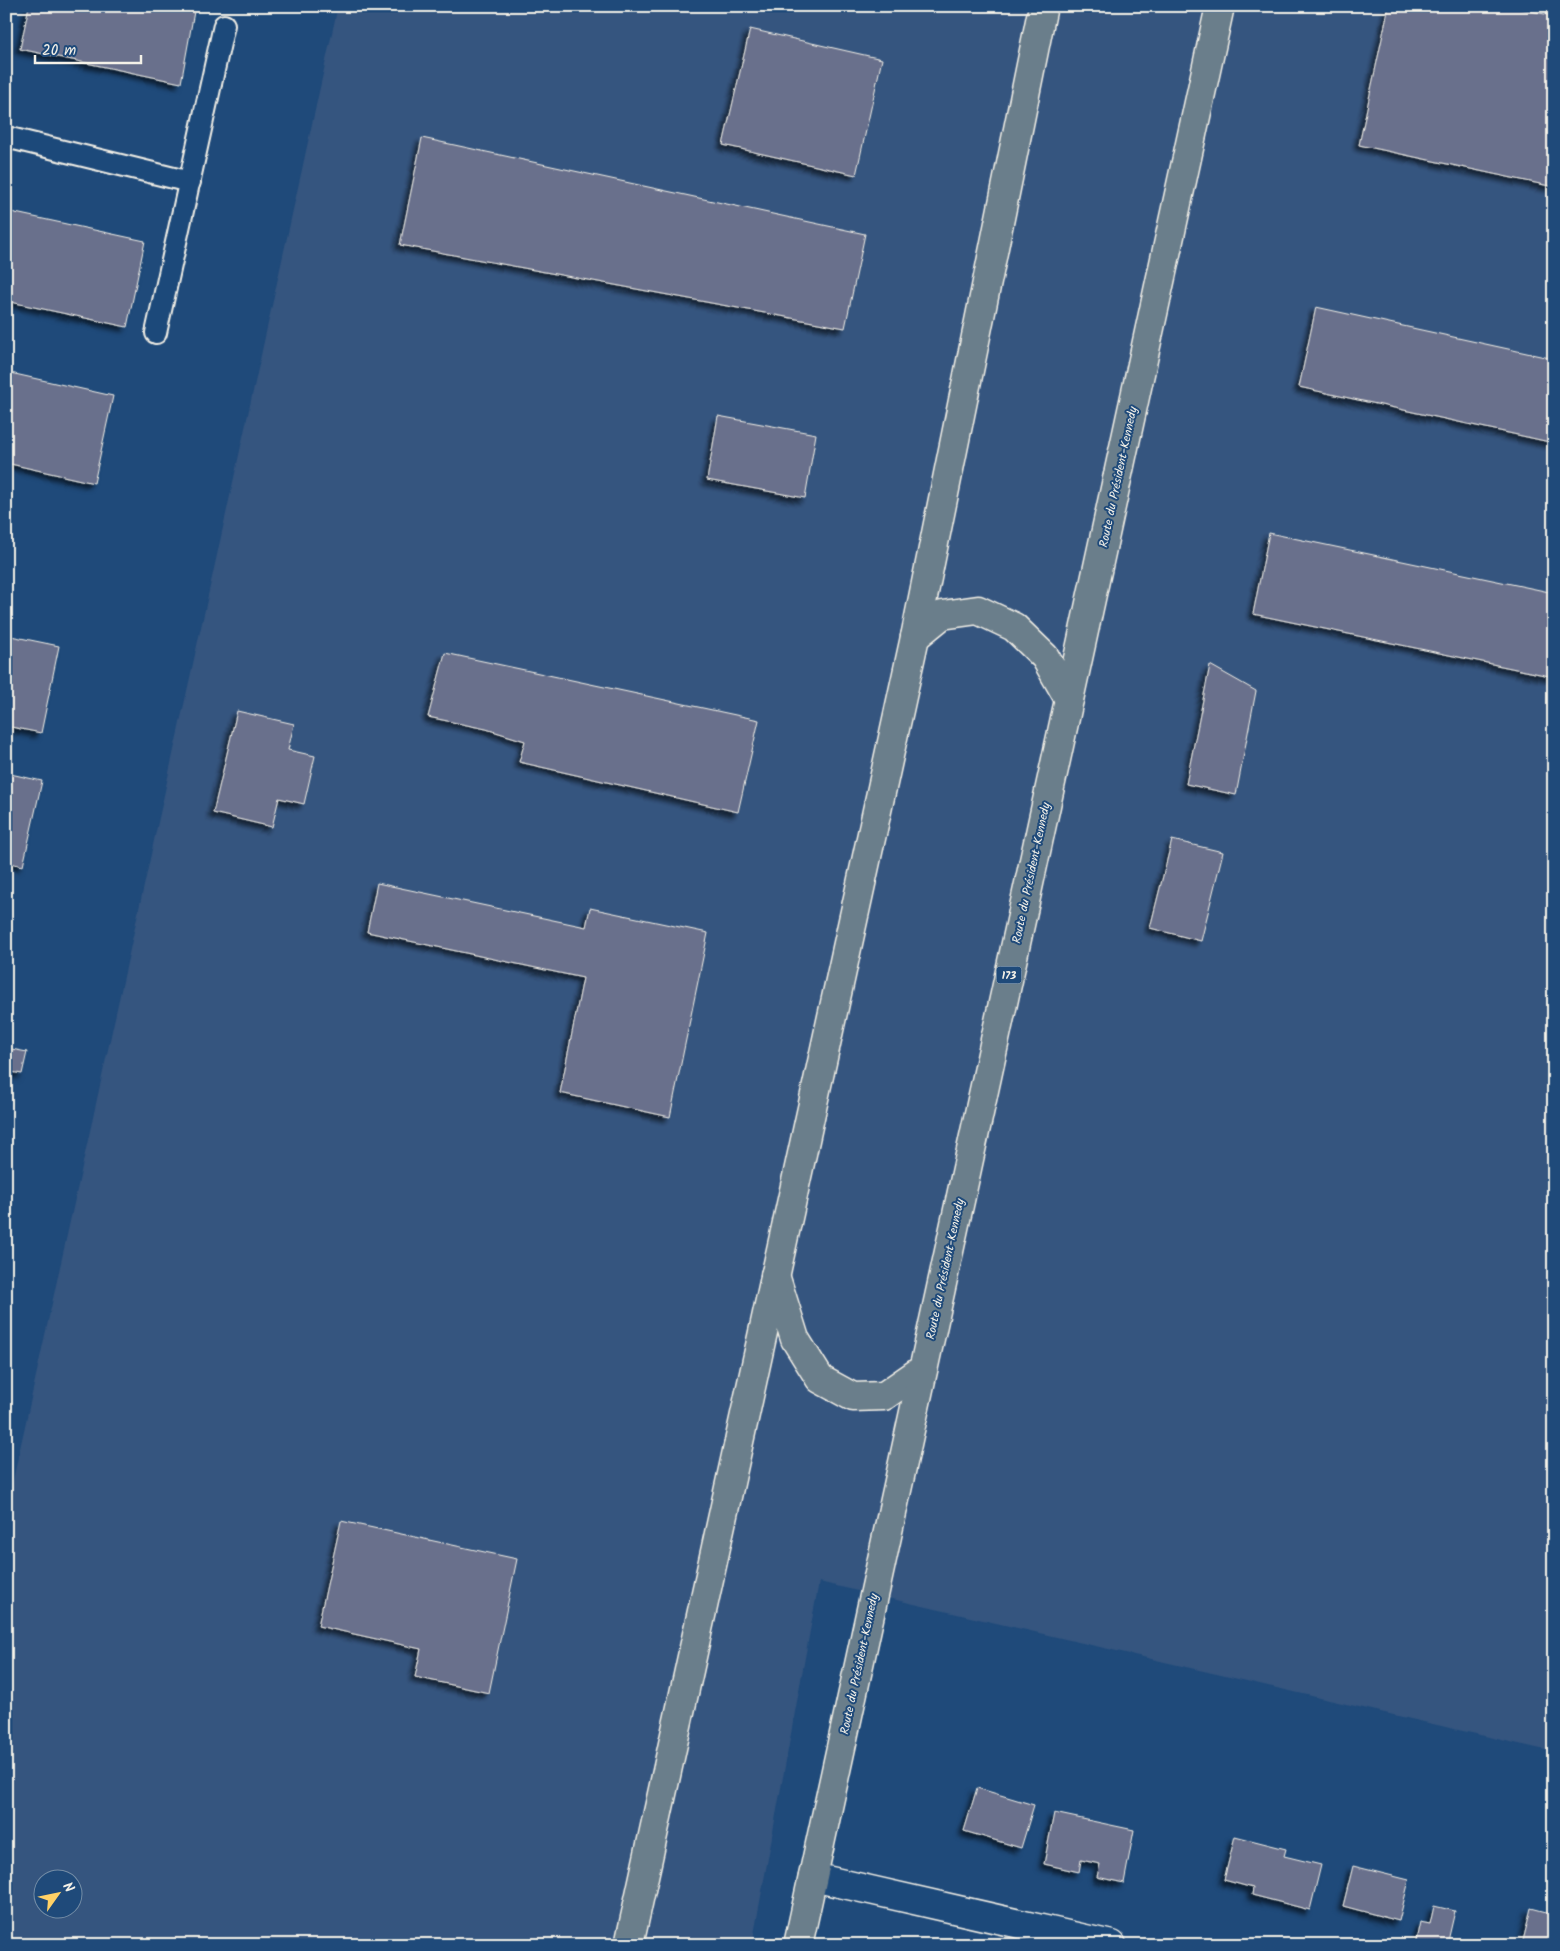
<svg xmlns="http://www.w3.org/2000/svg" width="1560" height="1951" font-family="Kalam,sans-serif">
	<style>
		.built { fill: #35557f; fill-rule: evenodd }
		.building { fill: #69708c; stroke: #f4f1e8; filter: url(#shadow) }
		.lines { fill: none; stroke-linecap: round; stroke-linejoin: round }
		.lane-casing { stroke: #f4f1e8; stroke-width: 24 }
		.street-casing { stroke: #f4f1e8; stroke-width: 31 }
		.primary-casing { stroke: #f4f1e8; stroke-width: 31 }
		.lane { stroke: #1f4a7a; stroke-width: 20 }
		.street { stroke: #1f4a7a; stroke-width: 28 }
		.primary { stroke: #6b7e8b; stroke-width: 28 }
		.labels { text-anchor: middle; stroke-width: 4; stroke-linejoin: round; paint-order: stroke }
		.shield { fill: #1f4a7a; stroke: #b4bfc7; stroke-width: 1 }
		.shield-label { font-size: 11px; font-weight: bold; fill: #f4f1e8 }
		.street-label { font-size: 12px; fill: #f4f1e8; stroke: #1f4a7a }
	</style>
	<defs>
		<filter id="shadow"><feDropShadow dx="-4.5" dy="4.5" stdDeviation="2.5" flood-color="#0009"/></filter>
	</defs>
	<rect width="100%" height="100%" fill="#1f4a7a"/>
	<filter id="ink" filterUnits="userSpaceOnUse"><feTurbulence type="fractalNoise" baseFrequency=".02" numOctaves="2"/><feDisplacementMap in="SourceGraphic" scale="10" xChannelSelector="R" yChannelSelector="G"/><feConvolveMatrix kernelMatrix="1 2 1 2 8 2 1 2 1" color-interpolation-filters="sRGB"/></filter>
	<g filter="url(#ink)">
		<path class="built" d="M338,6H1554V1752L819,1582L752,1945H6V1512ZM42,1878H72V1908H42Z"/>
		<g class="building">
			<path d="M29,6H195L181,83L20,49Z"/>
			<path d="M1389,6H1507L1554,16V187L1359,145Z"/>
			<path d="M750,29L882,59L856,175L723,145Z"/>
			<path d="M422,138L865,234L845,328L400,245Z"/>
			<path d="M6,211L145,241L127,327L6,301Z"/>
			<path d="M1316,307L1554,359V443L1299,387Z"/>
			<path d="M6,372L113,396L94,483L6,463Z"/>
			<path d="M718,416L816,434L805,498L707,480Z"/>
			<path d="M1269,533L1554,593V677L1253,614Z"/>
			<path d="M6,635L59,646L41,733L6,726Z"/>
			<path d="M445,653L759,720L738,812L519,762L525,741L486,729L428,717Z"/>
			<path d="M1210,665L1256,691L1236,795L1186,784Z"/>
			<path d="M237,711L294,724L288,750L315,756L304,804L279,798L272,827L213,813Z"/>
			<path d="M6,773L42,781L23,866L6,862Z"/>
			<path d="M1172,840L1223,852L1201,941L1150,928Z"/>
			<path d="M377,883L586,927L590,908L708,933L670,1117L560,1093L583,978L367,932Z"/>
			<path d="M6,1048L27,1052L22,1074L6,1071Z"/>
			<path d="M341,1521L517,1559L489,1693L415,1677L421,1649L318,1626Z"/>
			<path d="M977,1788L1034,1805L1021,1848L964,1831Z"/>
			<path d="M1054,1813L1134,1830L1124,1883L1097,1877L1100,1864L1081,1860L1079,1872L1044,1864Z"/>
			<path d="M1235,1836L1286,1849L1284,1856L1321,1865L1310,1910L1252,1895L1253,1888L1224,1880Z"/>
			<path d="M1353,1866L1409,1880L1399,1921L1343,1906Z"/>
			<path d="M1434,1906L1455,1911L1447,1945H1415L1420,1922L1430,1924Z"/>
			<path d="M1531,1908L1554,1914V1945H1522Z"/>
		</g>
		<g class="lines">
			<defs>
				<g id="lane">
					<path d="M6,137L190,182"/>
					<path d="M156,333L224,25"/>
				</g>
				<path id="street" d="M813,1877L1112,1945"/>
				<g id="primary">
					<path d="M915,637L942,615L978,610L1014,627L1045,657L1069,699"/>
					<path d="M775,1275L795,1339L820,1379L853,1397L884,1396L923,1369"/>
					<path d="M629,1945L915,637L1043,6"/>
					<path d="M798,1945L1220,6"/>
				</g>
			</defs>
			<use href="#lane" class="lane-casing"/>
			<use href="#street" class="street-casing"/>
			<use href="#primary" class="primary-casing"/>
			<use href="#lane" class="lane"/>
			<use href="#street" class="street"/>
			<use href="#primary" class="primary"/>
		</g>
	</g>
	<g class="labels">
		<rect class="shield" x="996.5" y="966.5" width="25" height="17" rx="4"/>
		<g class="shield-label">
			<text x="1009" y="979">173</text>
		</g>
		<g class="street-label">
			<text transform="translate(1118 477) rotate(-78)" y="4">Route du Président-Kennedy</text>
			<text transform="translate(1031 873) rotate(-78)" y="4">Route du Président-Kennedy</text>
			<text transform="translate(945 1269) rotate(-78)" y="4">Route du Président-Kennedy</text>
			<text transform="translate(859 1664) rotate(-78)" y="4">Route du Président-Kennedy</text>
		</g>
	</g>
	<rect width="1560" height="1951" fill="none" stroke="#1f4a7a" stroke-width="25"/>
	<rect x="12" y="12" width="1535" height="1926" fill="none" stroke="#f4f1e8" stroke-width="2" filter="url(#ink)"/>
	<g transform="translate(58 1894) rotate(57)"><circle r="24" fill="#1f4a7a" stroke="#748da6"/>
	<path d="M0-4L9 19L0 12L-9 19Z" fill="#ffd166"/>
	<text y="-8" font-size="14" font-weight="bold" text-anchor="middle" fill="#f4f1e8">N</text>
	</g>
	<path d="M35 55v8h106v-8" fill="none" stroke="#f4f1e8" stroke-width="2.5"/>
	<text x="42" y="55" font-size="15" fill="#f4f1e8" stroke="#1f4a7a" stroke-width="4" paint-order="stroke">20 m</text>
</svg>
